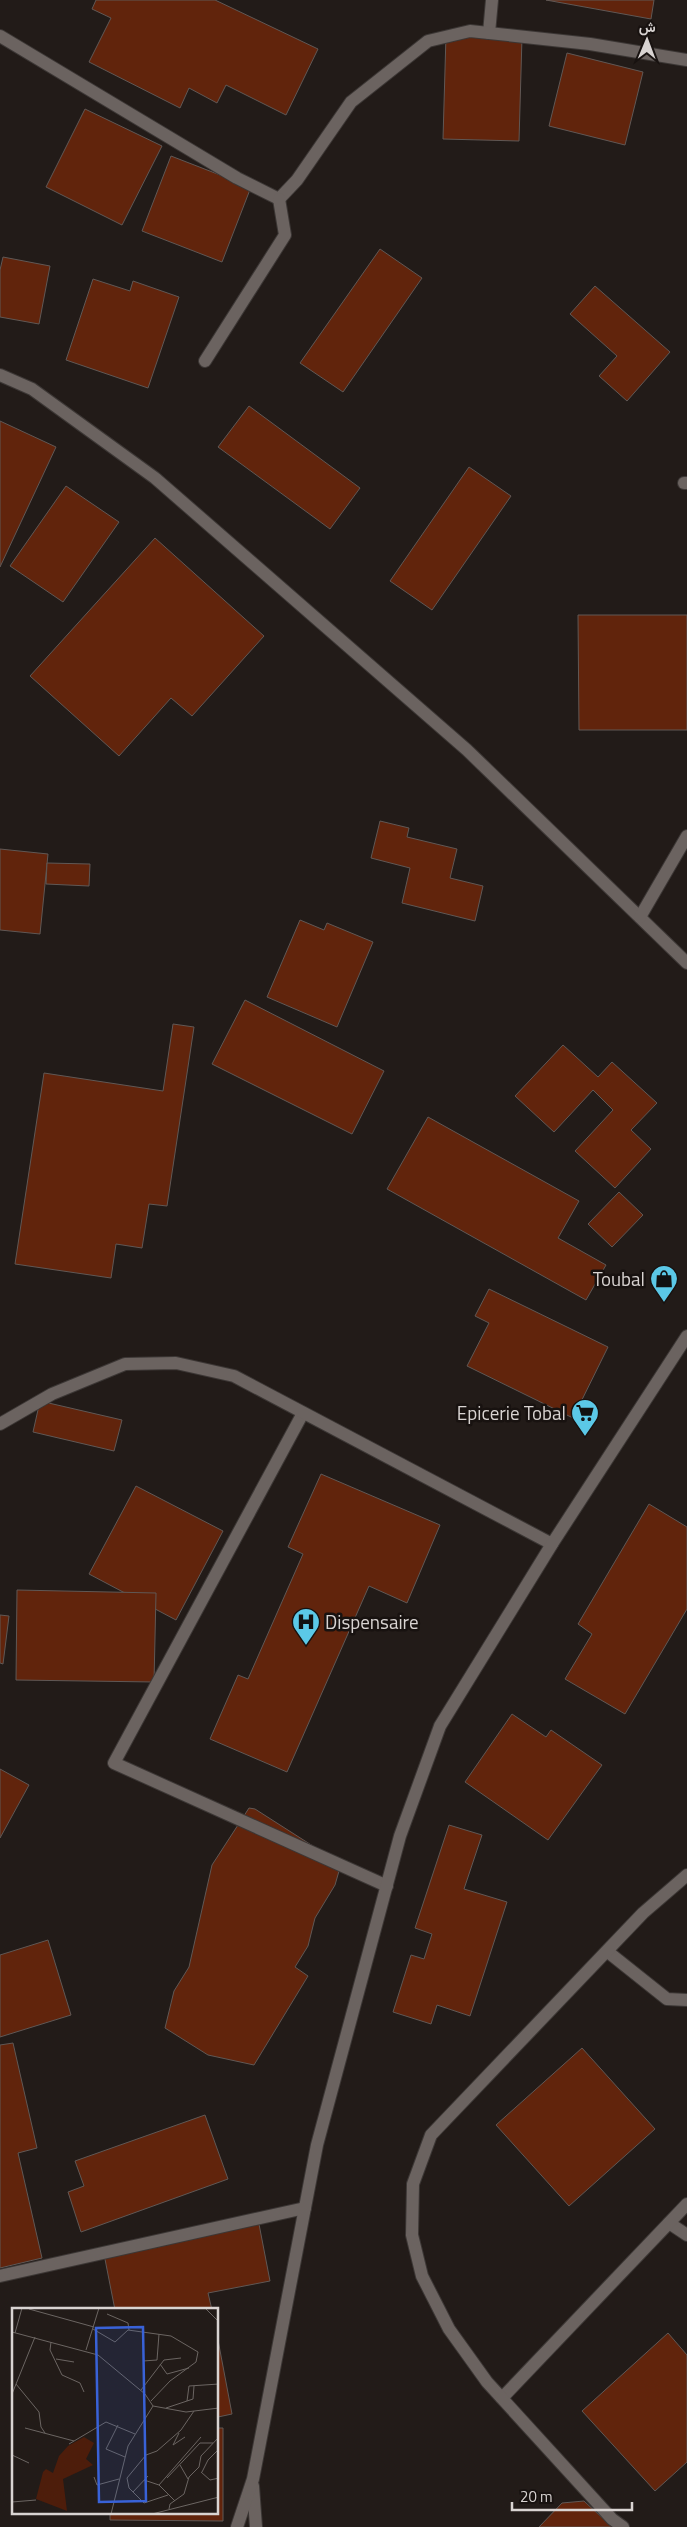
<svg xmlns="http://www.w3.org/2000/svg" width="687" height="2527" font-family="'Titillium Web',Vazirmatn,sans-serif">
	<style>
		.building { fill: #61240c; stroke: #605855 }
		.lines { fill: none; stroke-linecap: round; stroke-linejoin: round }
		.minor-casing { stroke: #3c3735; stroke-width: 14 }
		.minor { stroke: #6b6360; stroke-width: 12 }
		.labels { text-anchor: middle; stroke-width: 5; stroke-linejoin: round; paint-order: stroke }
		.poi-label { font-size: 19px; fill: #d9d4d2; stroke: #181210; text-anchor: end }
		.inset-road { fill: none; stroke: #6b6562; stroke-width: 1 }
		.view { fill: #3962d7; fill-opacity: 0.15; stroke: #3962d7; stroke-width: 2.5 }
		.inset-edge { fill: none; stroke: #d9d4d2; stroke-width: 2.5 }
	</style>
	<rect width="100%" height="100%" fill="#221b18"/>
	<g class="building">
		<path d="M96,0H215L318,49L286,115L226,85L217,103L189,88L180,108L89,62L111,18L92,9Z"/>
		<path d="M546,0H654L651,19Z"/>
		<path d="M446,35L522,37L519,141L443,139Z"/>
		<path d="M567,53L643,72L625,145L549,126Z"/>
		<path d="M85,109L162,146L122,225L46,187Z"/>
		<path d="M171,156L251,187L222,262L142,231Z"/>
		<path d="M380,249L422,278L343,392L300,363Z"/>
		<path d="M3,257L50,266L39,324L0,317V270Z"/>
		<path d="M93,279L130,291L133,281L179,297L148,388L66,360Z"/>
		<path d="M595,286L670,352L627,401L599,376L617,356L570,314Z"/>
		<path d="M249,406L360,488L330,529L218,447Z"/>
		<path d="M0,421L56,447L0,567Z"/>
		<path d="M469,467L511,496L432,610L390,581Z"/>
		<path d="M66,486L119,522L63,602L10,566Z"/>
		<path d="M155,538L264,636L192,716L171,698L119,756L30,676Z"/>
		<path d="M578,615H687V730H579Z"/>
		<path d="M380,821L409,828L407,837L457,849L450,878L483,886L475,921L402,903L410,868L371,858Z"/>
		<path d="M0,849L48,854L40,934L0,930Z"/>
		<path d="M47,863L90,864L89,886L46,884Z"/>
		<path d="M300,920L324,930L327,923L373,942L337,1027L267,997Z"/>
		<path d="M245,1000L384,1071L352,1134L212,1064Z"/>
		<path d="M173,1024L194,1027L167,1206L149,1204L142,1248L116,1244L111,1278L15,1264L44,1073L163,1091Z"/>
		<path d="M563,1045L598,1077L612,1062L657,1103L631,1130L651,1149L615,1188L575,1151L613,1110L593,1090L554,1132L515,1096Z"/>
		<path d="M428,1117L579,1201L558,1238L606,1265L586,1300L387,1189Z"/>
		<path d="M619,1192L643,1215L612,1247L588,1224Z"/>
		<path d="M489,1289L608,1347L573,1418L467,1366L489,1323L475,1316Z"/>
		<path d="M40,1401L122,1420L114,1451L33,1432Z"/>
		<path d="M321,1474L440,1525L407,1603L369,1586L287,1772L210,1739L238,1675L248,1679L303,1554L288,1547Z"/>
		<path d="M136,1486L223,1531L176,1620L89,1574Z"/>
		<path d="M649,1504L687,1527V1609L625,1714L565,1679L592,1634L578,1624Z"/>
		<path d="M17,1590L156,1593L154,1682L16,1680Z"/>
		<path d="M0,1615L9,1616L3,1664L0,1663Z"/>
		<path d="M512,1714L546,1737L551,1730L602,1765L548,1840L465,1782Z"/>
		<path d="M0,1769L29,1785L0,1838Z"/>
		<path d="M249,1808L255,1809L341,1864L335,1885L315,1918L308,1946L295,1967L308,1976L254,2065L208,2055L165,2028L174,1991L189,1967L212,1865Z"/>
		<path d="M449,1825L482,1835L464,1889L507,1902L470,2016L437,2005L431,2024L393,2012L411,1955L424,1959L432,1934L415,1928Z"/>
		<path d="M48,1940L71,2015L0,2037V1955Z"/>
		<path d="M13,2043L37,2148L18,2153L42,2258L0,2268V2045Z"/>
		<path d="M582,2048L655,2129L569,2206L496,2125Z"/>
		<path d="M205,2115L228,2179L81,2232L68,2192L84,2186L75,2161Z"/>
		<path d="M258,2219L270,2281L208,2293L212,2310H115L103,2249Z"/>
		<path d="M668,2333L687,2355V2462L655,2491L582,2411Z"/>
		<path d="M218,2340L232,2414L218,2417Z"/>
		<path d="M218,2428H223V2521L110,2520V2513H218Z"/>
		<path d="M584,2501L612,2527H539L562,2503Z"/>
	</g>
	<g class="lines">
		<defs>
			<g id="minor">
				<path d="M489,33L492,0"/>
				<path d="M0,36L237,178L279,199L297,180L351,102L428,41L470,31L590,44L687,60"/>
				<path d="M205,361L285,235L279,199"/>
				<path d="M0,375L32,389L155,478L467,750L687,963"/>
				<path d="M684,483H687"/>
				<path d="M640,917L687,836"/>
				<path d="M303,1413L114,1763L387,1886"/>
				<path d="M0,1424L52,1394L125,1364L176,1363L234,1376L552,1544"/>
				<path d="M608,1952L667,1999L687,2000"/>
				<path d="M669,2223L687,2235"/>
				<path d="M0,2276L305,2208"/>
				<path d="M502,2398L687,2204"/>
				<path d="M253,2486L256,2527"/>
				<path d="M237,2527L253,2479L317,2145L400,1836L440,1726L552,1544L687,1336"/>
				<path d="M623,2527L612,2519L487,2382L449,2329L422,2276L412,2235L413,2184L431,2135L643,1913L687,1875"/>
			</g>
		</defs>
		<use href="#minor" class="minor-casing"/>
		<use href="#minor" class="minor"/>
	</g>
	<defs>
		<symbol id="shop-pin" viewBox="-11 -11 22 30"><path d="M0 17L-7.5 6A9.5 9.5 0 1 1 7.5 6Z" fill="#5bc8e7" stroke="#181210"/><path d="M-5-2.5h2.3a2.7 3.5 0 0 1 5.4 0H5L5.5 6h-11ZM-1.5-2.5h3a1.5 2.3 0 0 0-3 0Z" fill="#111"/></symbol>
		<symbol id="supermarket-pin" viewBox="-11 -11 22 30"><path d="M0 17L-7.5 6A9.5 9.5 0 1 1 7.5 6Z" fill="#5bc8e7" stroke="#181210"/><path d="M-6-5.5h2.5l.6 2H6L4.5 2H-2.5L-4.4-4H-6ZM-1.5 3.2a1.3 1.3 0 1 0 .1 0ZM3 3.2a1.3 1.3 0 1 0 .1 0Z" fill="#111"/></symbol>
		<symbol id="hospital-pin" viewBox="-11 -11 22 30"><path d="M0 17L-7.5 6A9.5 9.5 0 1 1 7.5 6Z" fill="#5bc8e7" stroke="#181210"/><path d="M-5-5h3v3.5h4V-5h3V5h-3V1.5h-4V5h-3Z" fill="#111"/></symbol>
	</defs>
	<g fill-rule="evenodd">
		<use href="#shop-pin" x="648" y="1263" width="32" height="43"/>
		<use href="#supermarket-pin" x="569" y="1397" width="32" height="43"/>
		<use href="#hospital-pin" x="290" y="1606" width="32" height="43"/>
	</g>
	<g class="labels">
		<g class="poi-label">
			<text x="645" y="1286">Toubal</text>
			<text x="566" y="1420">Epicerie Tobal</text>
			<text x="325" y="1629" text-anchor="start">Dispensaire</text>
		</g>
	</g>
	<g transform="translate(12 2308)">
		<rect width="206" height="206" fill="#221b18"/>
		<path d="M72,129L82,135L74,151L81,157L51,171L55,203L24,191L31,164L34,161L41,165L47,148L56,138Z" fill="#4d1d0b"/>
		<path class="inset-road" d="M193,0L207,14M17,1L82,19M95,6L116,15L117,22M81,21L103,34L116,22L159,28L186,44L184,54L158,73L139,93M0,24L86,47L133,86L141,98L174,104L207,100M3,25L10,0M39,34L38,42L50,67L68,75L72,84M74,42L87,0M44,51L62,54M131,53L145,52L147,26M148,56L155,66L177,60M4,76L27,104L29,119L33,125M129,82L152,52L169,50M0,86L23,29M175,93L181,91L182,78M154,100L175,93L177,78L207,76M106,117L94,141L113,149M13,120L62,133M167,125L161,137L173,129M57,136L94,114L123,126M0,147L17,155M168,157L176,171M189,164L198,172L207,170M190,164L196,152L207,141M82,169L85,177L107,171M155,170L188,135H201M132,172L147,177M121,184L136,168M156,187L132,195L117,180L115,170L134,147L145,143L169,122L182,103M163,193L147,177L189,129M0,194L24,192M157,201L158,196L172,186L177,169L187,159L189,148L207,129M99,206L116,138L141,98M140,206L207,189"/>
		<path class="view" d="M131,19L134,193L87,194L84,20Z"/>
		<rect width="206" height="206" class="inset-edge"/>
	</g>
	<g transform="translate(647 40) rotate(1)" stroke="#181210" stroke-width="4" paint-order="stroke">
	<path d="M0-4L9 19L0 12L-9 19Z" fill="#d9d4d2"/>
	<text y="-8" font-size="14" font-weight="bold" text-anchor="middle" fill="#d9d4d2">ش</text>
	</g>
	<path d="M512 2502v8h120v-8" fill="none" stroke="#d9d4d2" stroke-width="2.5"/>
	<text x="520" y="2502" font-size="15" fill="#d9d4d2" stroke="#181210" stroke-width="4" paint-order="stroke">20 m</text>
</svg>
